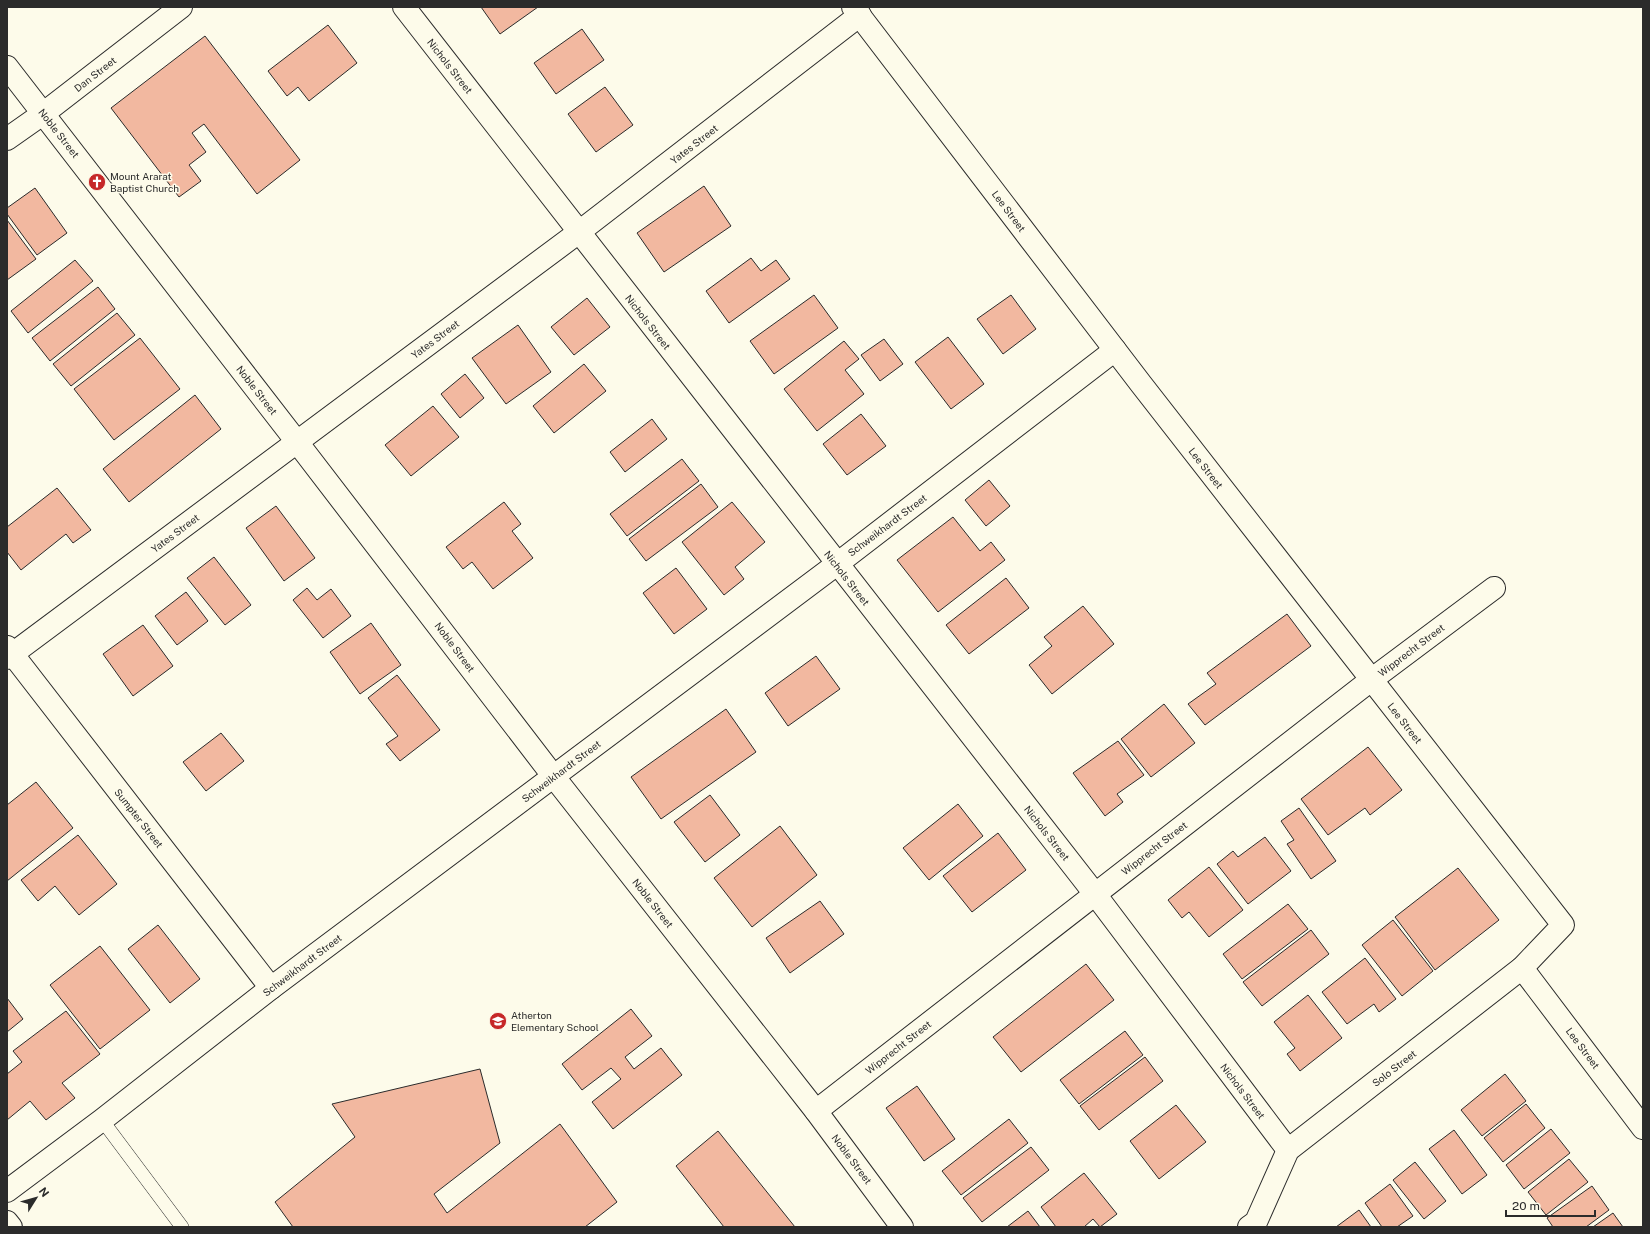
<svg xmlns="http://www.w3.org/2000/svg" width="1650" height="1234" font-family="'Public Sans',sans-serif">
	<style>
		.building { fill: #f2b8a0; stroke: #2b2b2b }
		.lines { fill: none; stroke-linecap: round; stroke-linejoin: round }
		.lane-casing { stroke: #2b2b2b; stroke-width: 14 }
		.street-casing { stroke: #2b2b2b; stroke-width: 24 }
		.lane { stroke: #fdfbea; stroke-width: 13 }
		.street { stroke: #fdfbea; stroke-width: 22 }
		.labels { text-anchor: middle; stroke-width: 3; stroke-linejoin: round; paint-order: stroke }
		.street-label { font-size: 10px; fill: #2b2b2b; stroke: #fdfbea }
		.poi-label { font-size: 10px; fill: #2b2b2b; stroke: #fdfbea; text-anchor: start }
	</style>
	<rect width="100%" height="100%" fill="#fdfbea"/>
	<g class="building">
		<path d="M481,7H538L500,34Z"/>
		<path d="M328,25L357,63L309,101L298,87L287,96L268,71Z"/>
		<path d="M582,29L604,60L556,94L534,63Z"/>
		<path d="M205,36L300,160L257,194L204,124L192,133L206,152L189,165L201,181L179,197L111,108Z"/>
		<path d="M605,87L633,125L596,152L568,114Z"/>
		<path d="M704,186L731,226L664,272L637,233Z"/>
		<path d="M35,188L67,233L37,255L7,214V208Z"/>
		<path d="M7,220L36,259L7,280Z"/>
		<path d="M751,258L761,271L776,260L790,279L729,323L706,291Z"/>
		<path d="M75,260L93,281L28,333L11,311Z"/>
		<path d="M98,287L115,309L50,361L32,338Z"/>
		<path d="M814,295L838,328L774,374L750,341Z"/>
		<path d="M1011,295L1036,329L1003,354L977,319Z"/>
		<path d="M587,298L610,327L574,355L551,327Z"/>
		<path d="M117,313L135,335L71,386L53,364Z"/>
		<path d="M518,325L551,372L506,404L472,358Z"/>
		<path d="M948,337L984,384L951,409L915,362Z"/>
		<path d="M140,338L180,389L114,440L74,389Z"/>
		<path d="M884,339L903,364L880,381L861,355Z"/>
		<path d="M844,341L859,359L845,370L864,394L817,431L784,389Z"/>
		<path d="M584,364L606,391L554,433L533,406Z"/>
		<path d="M465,374L484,398L460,418L441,394Z"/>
		<path d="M195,395L221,429L129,502L103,469Z"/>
		<path d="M433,406L459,437L411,476L385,445Z"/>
		<path d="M861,414L886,446L847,475L823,444Z"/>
		<path d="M652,419L667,439L625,472L610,452Z"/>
		<path d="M682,459L699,481L627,536L610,514Z"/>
		<path d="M989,480L1010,506L986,526L965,500Z"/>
		<path d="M701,484L718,507L646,561L629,539Z"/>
		<path d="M57,488L91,530L73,543L66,534L21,570L7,552V527Z"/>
		<path d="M504,502L521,524L512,531L533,558L493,589L472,562L463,569L446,547Z"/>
		<path d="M732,502L765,542L735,567L744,579L724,595L682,542Z"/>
		<path d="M276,506L315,558L284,581L246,528Z"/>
		<path d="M953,517L980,551L991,542L1005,560L938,612L897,560Z"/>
		<path d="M214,557L251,605L225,625L187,578Z"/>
		<path d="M676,568L707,609L674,634L643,593Z"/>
		<path d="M1006,578L1029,608L969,654L946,625Z"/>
		<path d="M307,588L317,600L331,589L351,616L323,638L293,600Z"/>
		<path d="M186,592L208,621L177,645L155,616Z"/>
		<path d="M1083,606L1114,644L1052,694L1029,665L1052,646L1044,637Z"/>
		<path d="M1287,614L1311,646L1205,725L1188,704L1216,684L1207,673Z"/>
		<path d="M371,623L401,665L360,694L330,652Z"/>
		<path d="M143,625L173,666L133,696L103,654Z"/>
		<path d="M816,656L840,689L788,726L765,693Z"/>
		<path d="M397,675L440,730L400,761L386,744L398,736L368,698Z"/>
		<path d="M1164,704L1195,743L1151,777L1121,739Z"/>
		<path d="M726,709L756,752L661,819L631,777Z"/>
		<path d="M221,733L244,761L206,791L183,762Z"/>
		<path d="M1118,741L1144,775L1117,794L1123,802L1105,816L1073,773Z"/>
		<path d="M1368,747L1402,790L1370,815L1365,808L1328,835L1301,799Z"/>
		<path d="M36,782L73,828L7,881V805Z"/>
		<path d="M710,795L740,835L705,862L674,822Z"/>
		<path d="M958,804L983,836L929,880L903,848Z"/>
		<path d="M1299,808L1336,861L1311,879L1287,844L1294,840L1281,821Z"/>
		<path d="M780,826L817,875L752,927L714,878Z"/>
		<path d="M998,833L1026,870L972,912L943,876Z"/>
		<path d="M78,835L117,884L79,915L55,886L38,901L21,880Z"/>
		<path d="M1265,837L1291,871L1248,904L1217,864L1233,851L1238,857Z"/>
		<path d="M1209,867L1243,910L1209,937L1189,912L1182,918L1168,900Z"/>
		<path d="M1458,868L1499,920L1435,970L1395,917Z"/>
		<path d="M820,901L844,934L790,973L766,938Z"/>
		<path d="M1288,904L1308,929L1242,979L1223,954Z"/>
		<path d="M1393,920L1433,971L1402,996L1362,945Z"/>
		<path d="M158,925L200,979L170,1003L128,949Z"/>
		<path d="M1311,930L1329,954L1262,1006L1243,982Z"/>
		<path d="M100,946L150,1010L100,1049L50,985Z"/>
		<path d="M1365,958L1396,999L1379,1012L1374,1004L1347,1024L1322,992Z"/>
		<path d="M1086,964L1114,1000L1021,1072L993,1037Z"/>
		<path d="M1308,995L1342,1038L1300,1071L1287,1054L1295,1048L1274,1022Z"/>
		<path d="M7,998L23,1019L7,1032Z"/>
		<path d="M631,1009L652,1036L625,1057L634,1069L661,1048L682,1075L613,1129L592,1102L621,1079L611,1068L582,1090L562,1064Z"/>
		<path d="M66,1011L100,1054L62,1083L75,1098L46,1120L30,1101L7,1120V1074L22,1062L13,1051Z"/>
		<path d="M1125,1031L1143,1055L1079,1104L1060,1080Z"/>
		<path d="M1145,1057L1163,1081L1099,1130L1080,1106Z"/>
		<path d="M480,1069L500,1143L434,1194L447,1213L560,1124L617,1202L585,1227H293L275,1202L355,1137L332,1104Z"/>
		<path d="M1505,1074L1526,1101L1482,1136L1461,1110Z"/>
		<path d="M917,1086L955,1139L924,1161L886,1108Z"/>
		<path d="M1526,1104L1545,1128L1503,1162L1484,1138Z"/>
		<path d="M1176,1105L1206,1142L1159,1179L1130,1141Z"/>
		<path d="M1009,1119L1028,1143L961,1195L942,1171Z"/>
		<path d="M1551,1129L1570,1153L1524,1189L1506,1165Z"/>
		<path d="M1454,1130L1487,1175L1462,1194L1429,1149Z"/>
		<path d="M718,1131L795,1227H724L676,1166Z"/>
		<path d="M1031,1147L1049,1170L982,1222L963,1198Z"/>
		<path d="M1569,1159L1588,1182L1546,1215L1528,1192Z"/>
		<path d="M1415,1162L1446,1201L1424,1219L1393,1180Z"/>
		<path d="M1084,1173L1117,1214L1100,1227L1093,1219L1084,1227H1056L1041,1207Z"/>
		<path d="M1390,1184L1413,1216L1397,1227H1382L1365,1203Z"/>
		<path d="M1592,1186L1609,1210L1586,1227H1553L1547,1218Z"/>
		<path d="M1359,1210L1371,1227H1336Z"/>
		<path d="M1028,1211L1040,1227H1007Z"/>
		<path d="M1613,1213L1623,1227H1593Z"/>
	</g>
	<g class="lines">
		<defs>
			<path id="lane" d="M102,1120L182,1227"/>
			<g id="street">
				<path d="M404,7L1095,894L1288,1150"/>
				<path d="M853,7L1141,384L1563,925L1522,968L1288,1150L1256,1222L1249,1227"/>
				<path d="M7,67L297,442L554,777L816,1111L902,1227"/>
				<path d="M7,139L44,113L181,7"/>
				<path d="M7,647L271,988"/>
				<path d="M7,658L579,232L860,15"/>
				<path d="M1522,968L1643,1128"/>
				<path d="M816,1111L1371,680L1494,588"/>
				<path d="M7,1191L102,1120L271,988L837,564L1115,350"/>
				<path d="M7,1222L11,1227"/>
			</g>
		</defs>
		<use href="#lane" class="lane-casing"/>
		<use href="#street" class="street-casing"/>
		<use href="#lane" class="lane"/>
		<use href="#street" class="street"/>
	</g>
	<defs>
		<symbol id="church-disc" viewBox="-11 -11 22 22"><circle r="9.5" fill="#c62828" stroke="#fdfbea"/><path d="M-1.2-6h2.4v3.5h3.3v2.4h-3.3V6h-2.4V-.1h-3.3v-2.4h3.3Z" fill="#fff"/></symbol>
		<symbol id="school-disc" viewBox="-11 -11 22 22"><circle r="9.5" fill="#c62828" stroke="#fdfbea"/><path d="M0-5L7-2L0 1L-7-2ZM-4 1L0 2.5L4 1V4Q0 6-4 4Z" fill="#fff"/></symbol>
	</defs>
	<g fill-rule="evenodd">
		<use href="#church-disc" x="87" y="172" width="20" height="20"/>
		<use href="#school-disc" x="488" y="1011" width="20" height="20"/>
	</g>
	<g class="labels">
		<g class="street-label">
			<text transform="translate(450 66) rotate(52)" y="4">Nichols Street</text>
			<text transform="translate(95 74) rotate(-38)" y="4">Dan Street</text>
			<text transform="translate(59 133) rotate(52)" y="4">Noble Street</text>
			<text transform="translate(694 144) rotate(-38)" y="4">Yates Street</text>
			<text transform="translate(1009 211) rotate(53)" y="4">Lee Street</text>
			<text transform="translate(648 322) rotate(52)" y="4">Nichols Street</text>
			<text transform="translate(435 339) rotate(-37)" y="4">Yates Street</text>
			<text transform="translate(257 390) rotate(52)" y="4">Noble Street</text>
			<text transform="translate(1206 468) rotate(52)" y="4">Lee Street</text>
			<text transform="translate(887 525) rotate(-37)" y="4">Schweikhardt Street</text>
			<text transform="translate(175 533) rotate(-37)" y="4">Yates Street</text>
			<text transform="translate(847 578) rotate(52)" y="4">Nichols Street</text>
			<text transform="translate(455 647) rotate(53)" y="4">Noble Street</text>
			<text transform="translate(1411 650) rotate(-37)" y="4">Wipprecht Street</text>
			<text transform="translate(1405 723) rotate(52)" y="4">Lee Street</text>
			<text transform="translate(561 771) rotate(-37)" y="4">Schweikhardt Street</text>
			<text transform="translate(139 818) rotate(52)" y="4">Sumpter Street</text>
			<text transform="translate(1047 833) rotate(52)" y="4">Nichols Street</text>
			<text transform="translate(1154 848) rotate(-38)" y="4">Wipprecht Street</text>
			<text transform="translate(653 903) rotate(52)" y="4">Noble Street</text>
			<text transform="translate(302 965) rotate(-37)" y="4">Schweikhardt Street</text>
			<text transform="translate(898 1047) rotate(-38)" y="4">Wipprecht Street</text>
			<text transform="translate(1583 1048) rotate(53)" y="4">Lee Street</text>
			<text transform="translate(1394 1068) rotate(-38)" y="4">Solo Street</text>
			<text transform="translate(1243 1091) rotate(53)" y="4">Nichols Street</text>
			<text transform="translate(852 1159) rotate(53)" y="4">Noble Street</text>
		</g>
		<g class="poi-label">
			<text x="110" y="180">Mount Ararat<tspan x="110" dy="12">Baptist Church</tspan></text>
			<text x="511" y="1019">Atherton<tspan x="511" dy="12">Elementary School</tspan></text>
		</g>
	</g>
	<rect width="1650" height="1234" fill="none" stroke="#2b2b2b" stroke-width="16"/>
	<g transform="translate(36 1198) rotate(53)" stroke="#fdfbea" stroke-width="3" paint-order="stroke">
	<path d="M0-3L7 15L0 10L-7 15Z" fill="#2b2b2b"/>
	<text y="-6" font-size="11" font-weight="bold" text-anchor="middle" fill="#2b2b2b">N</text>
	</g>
	<path d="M1506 1210v6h89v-6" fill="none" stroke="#2b2b2b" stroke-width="2"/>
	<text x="1512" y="1210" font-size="12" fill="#2b2b2b" stroke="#fdfbea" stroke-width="3" paint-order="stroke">20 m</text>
</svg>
